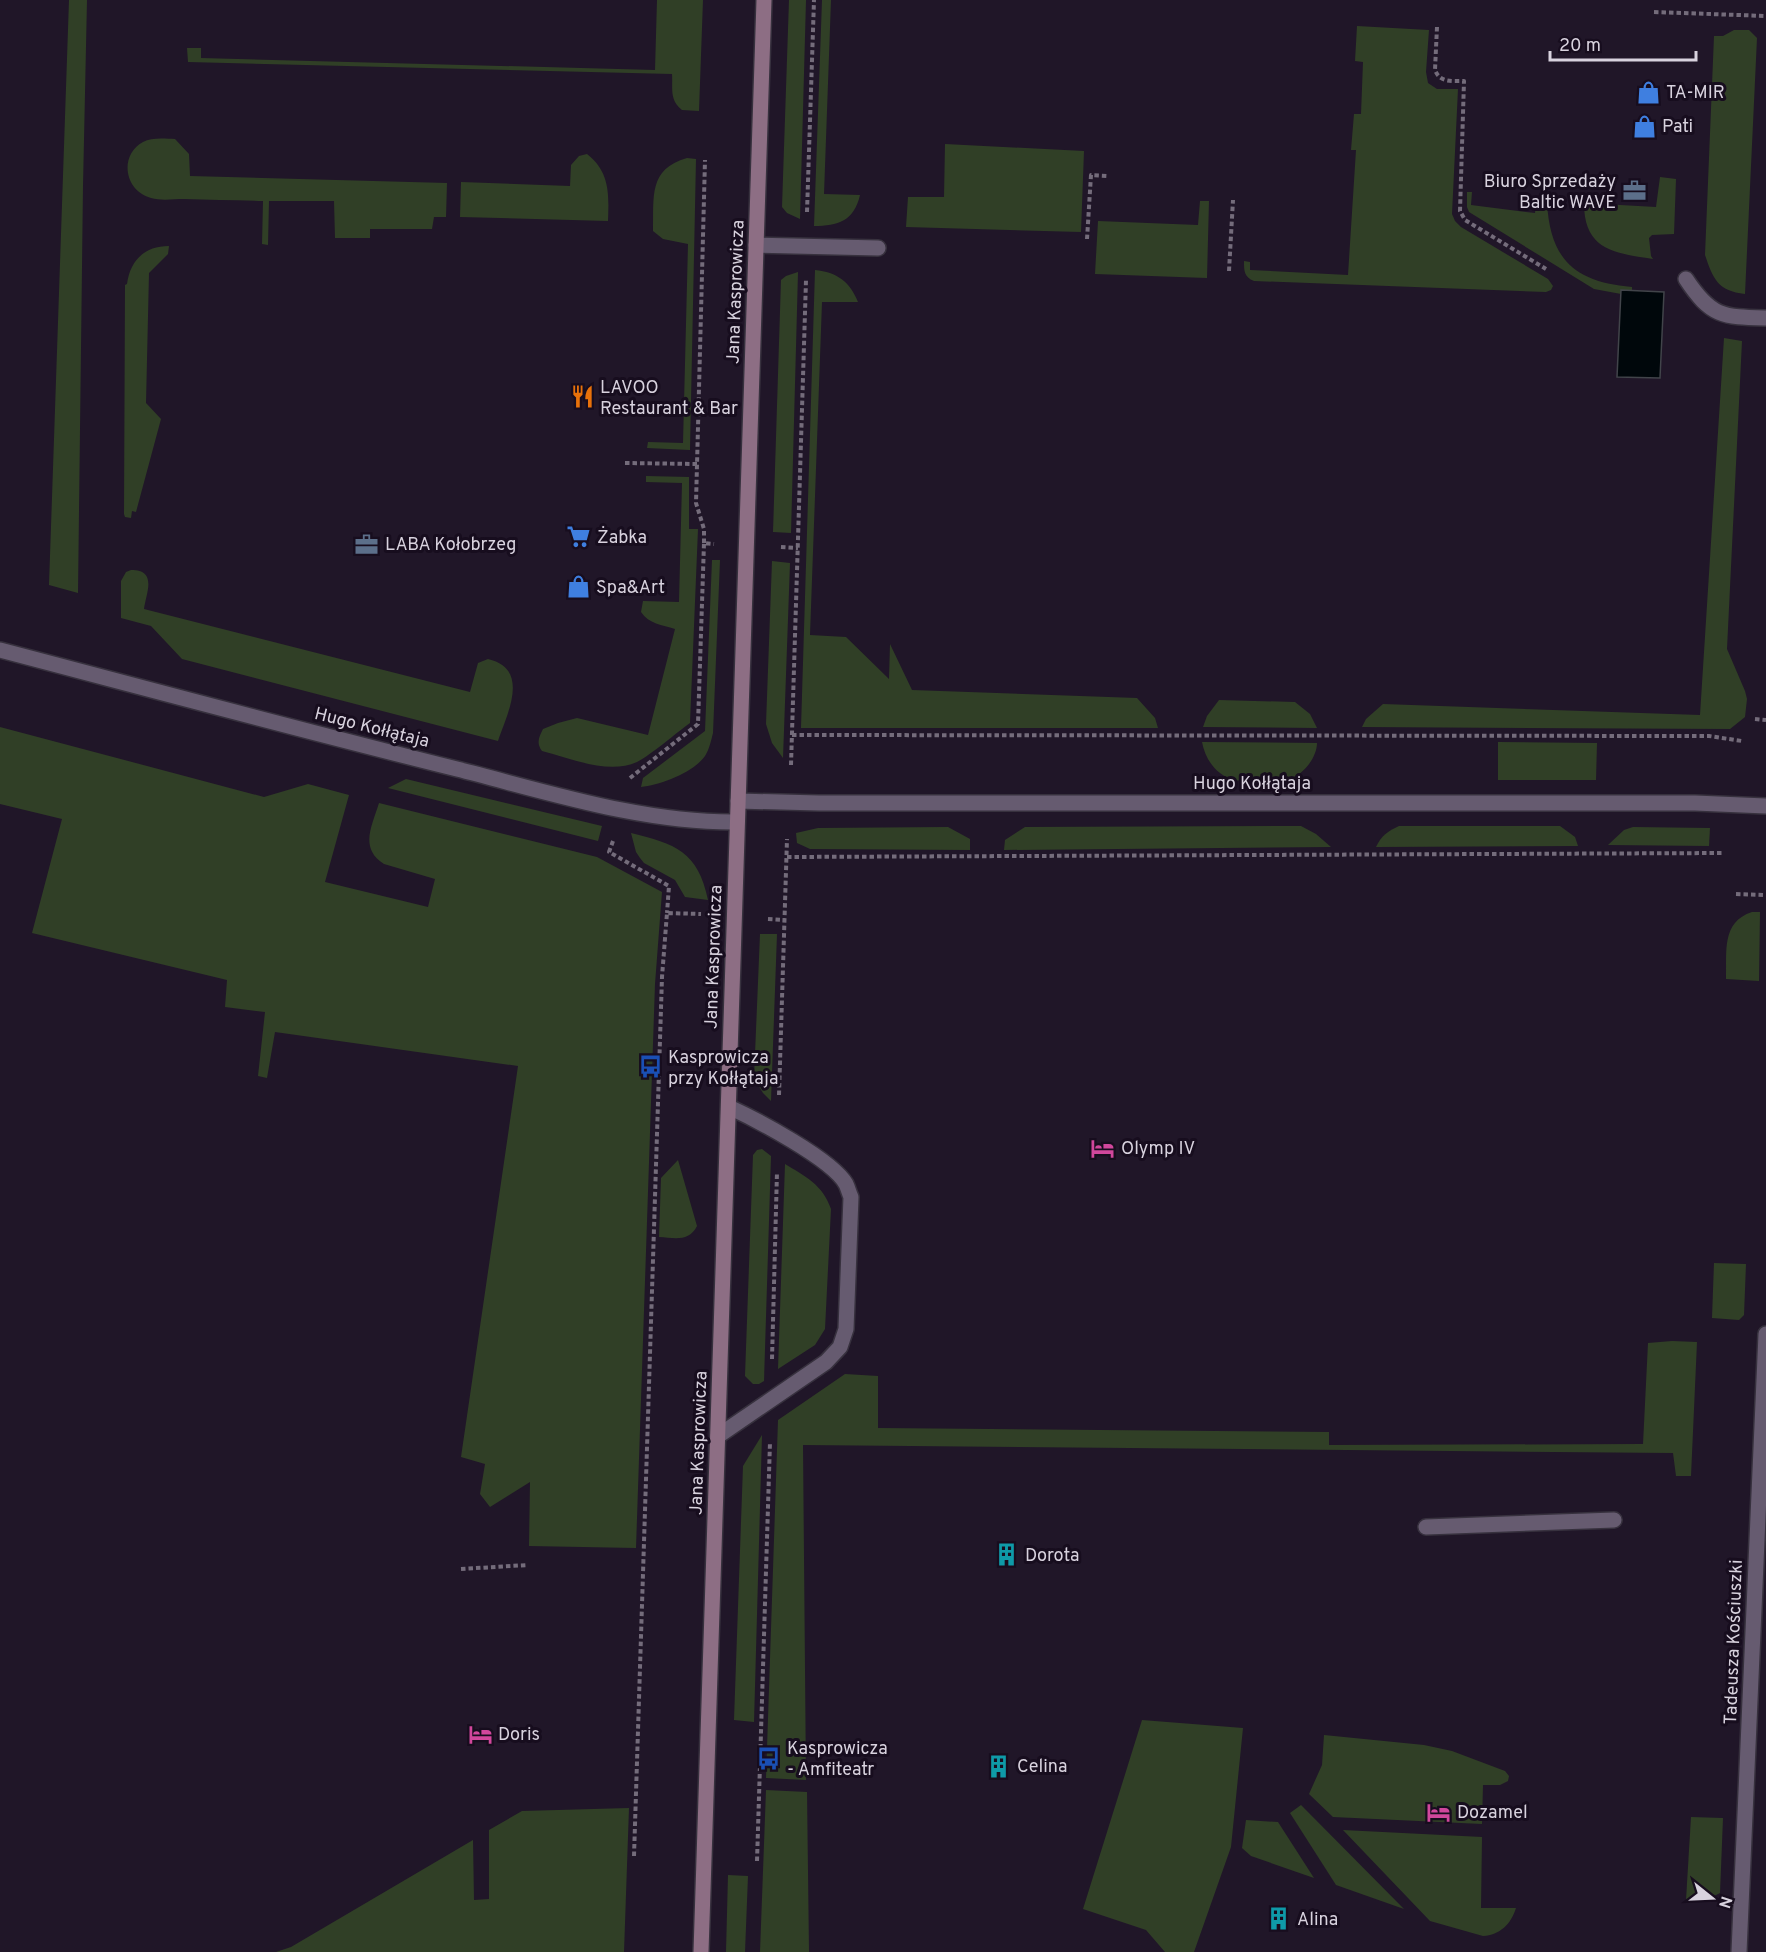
<svg xmlns="http://www.w3.org/2000/svg" width="1766" height="1952" font-family="Overpass,sans-serif">
	<style>
		.green { fill: #303f26 }
		.water { fill: #00070b; stroke: #41444a; stroke-width: 1.5 }
		.lines { fill: none; stroke-linecap: round; stroke-linejoin: round }
		.lane-casing { stroke: #37313e; stroke-width: 18 }
		.street-casing { stroke: #37313e; stroke-width: 18 }
		.secondary-casing { stroke: #37313e; stroke-width: 18 }
		.path { stroke: #746c7b; stroke-width: 4; stroke-dasharray: 4.5 3; stroke-linecap: butt }
		.lane { stroke: #665b70; stroke-width: 15 }
		.street { stroke: #665b70; stroke-width: 15 }
		.secondary { stroke: #8d6e84; stroke-width: 15 }
		.labels { text-anchor: middle; stroke-width: 6; stroke-linejoin: round; paint-order: stroke }
		.poi-label { font-size: 18px; fill: #d8d2de; stroke: #170d1e; text-anchor: start }
		.street-label { font-size: 18px; fill: #d8d2de; stroke: #170d1e }
	</style>
	<rect width="100%" height="100%" fill="#201628"/>
	<g class="green">
		<path d="M69,0H87L83,186L78,593L49,585Z"/>
		<path d="M657,0H703L699,111L682,110C669,100 673,88 672,74L188,62L187,48H201V58L655,70Z"/>
		<path d="M789,0H806L800,219L787,213L782,207Z"/>
		<path d="M822,0H831L824,194L860,195C854,221 838,226 814,226Z"/>
		<path d="M1357,26L1429,30L1426,72L1428,83L1437,89H1458L1452,214L1455,221L1461,227L1548,279L1553,286L1551,290L1546,292L1254,281C1244,277 1244,271 1244,261L1250,262V270L1348,275L1356,150H1351L1354,114H1361L1363,62L1355,61Z"/>
		<path d="M1734,30H1749L1757,38L1745,294C1718,291 1713,279 1705,255L1714,36H1723Z"/>
		<path d="M175,139L189,154L190,176L447,183L446,217H434L432,229H370V238H335L334,201H269L268,245L262,244L263,201C236,200 210,200 184,199C174,199 161,201 151,198C124,191 119,155 143,142C152,137 166,139 175,139Z"/>
		<path d="M945,144L1084,151L1081,232L906,227L908,197H944Z"/>
		<path d="M587,154C610,172 609,194 608,221L460,217L461,182L570,186L571,165L579,156Z"/>
		<path d="M687,158L696,159L690,450L647,448L648,442L683,443L688,244L663,239L653,231C654,197 648,169 687,158Z"/>
		<path d="M1660,177L1676,179L1674,234L1652,235L1649,238L1651,256L1653,259C1614,253 1584,250 1584,203L1656,207Z"/>
		<path d="M1467,192H1472L1471,205L1535,213L1536,202H1547C1550,261 1576,282 1632,287V296L1594,289L1469,212L1467,207Z"/>
		<path d="M1200,201H1209L1207,278L1095,274L1098,221L1198,225Z"/>
		<path d="M169,246L168,254L149,273L146,403L161,419L136,512L132,511L131,518L125,517L124,514L125,285L127,284C130,261 144,246 169,246Z"/>
		<path d="M815,270C837,272 850,282 858,302H822L810,635L846,637L889,679L890,644L912,690L1137,698L1155,718L1158,728H801Z"/>
		<path d="M798,272L791,533L773,532L781,280L786,276Z"/>
		<path d="M1724,338L1742,341L1727,649L1745,691L1747,699L1745,717L1730,729L1362,727L1366,719L1383,704L1700,715Z"/>
		<path d="M646,476L689,477V529H698L690,723C676,733 651,755 637,762C608,775 570,758 542,751C536,743 539,737 543,729L558,723L577,718L648,735L675,629C662,625 649,624 641,612L643,601L679,602L682,483L646,482Z"/>
		<path d="M712,560H720L713,733C711,741 709,750 705,756C693,773 660,785 641,787L643,778L705,731Z"/>
		<path d="M772,561L790,563L783,758L772,743L766,724Z"/>
		<path d="M131,570C158,570 146,593 144,609L470,692L478,663L488,659C531,669 507,714 498,741L182,659L151,626L121,618V581L126,572Z"/>
		<path d="M1219,700L1295,702L1310,714L1317,728L1203,727L1207,716Z"/>
		<path d="M0,727L264,797L308,784L349,795L325,882L428,907L435,879L384,864C359,848 372,826 379,803L597,857L662,892L655,984L636,1548L529,1546L530,1482L490,1507L480,1494L485,1464L461,1457L518,1066L275,1032L267,1078L258,1076L265,1012L225,1007L227,980L32,933L62,819L0,804Z"/>
		<path d="M1202,742L1317,743C1317,758 1302,777 1286,780C1278,781 1270,780 1262,780C1253,780 1242,782 1234,780C1216,775 1205,759 1202,742Z"/>
		<path d="M1498,742L1597,743L1596,780H1498Z"/>
		<path d="M406,779L602,826L598,841L388,788Z"/>
		<path d="M1301,826L1316,834L1331,847L1004,850L1005,840L1025,827Z"/>
		<path d="M1399,826H1560L1575,837L1578,846L1376,847C1381,836 1388,831 1399,826Z"/>
		<path d="M948,827L970,839V850L810,849L797,843L796,833L818,828Z"/>
		<path d="M1633,827L1710,828L1709,846L1608,845L1624,830Z"/>
		<path d="M631,833C675,844 698,851 708,900L685,897L675,880L644,863L640,858L636,852Z"/>
		<path d="M1752,912H1760L1759,981L1726,979C1727,952 1721,922 1752,912Z"/>
		<path d="M760,934H777L771,1101L763,1093L754,1078Z"/>
		<path d="M762,1149L771,1156L764,1381L759,1384H753L745,1376L753,1155L757,1150Z"/>
		<path d="M678,1160L697,1226C689,1242 675,1238 659,1237L661,1178Z"/>
		<path d="M785,1164C805,1176 823,1185 831,1209L825,1329L815,1345L778,1369Z"/>
		<path d="M1714,1263L1746,1264L1744,1315L1739,1320L1712,1318Z"/>
		<path d="M1672,1341L1697,1342L1691,1476H1676L1673,1453L803,1445L806,1780L766,1778L778,1420L845,1374L878,1376V1428L1329,1432V1445L1643,1444L1648,1343Z"/>
		<path d="M762,1435L754,1722L734,1720L743,1466Z"/>
		<path d="M1142,1720L1243,1728L1231,1847L1194,1952H1165L1146,1930L1083,1909Z"/>
		<path d="M1324,1735L1424,1745L1452,1751L1505,1771L1509,1776L1508,1781L1500,1785H1483L1482,1824L1333,1817L1309,1794L1322,1765Z"/>
		<path d="M766,1790L807,1792L809,1952H760Z"/>
		<path d="M1301,1805L1404,1909L1336,1885L1290,1813Z"/>
		<path d="M629,1808L624,1952H276L291,1947L473,1840L474,1900L489,1899V1830L522,1811Z"/>
		<path d="M1691,1817L1723,1818L1720,1893L1706,1900H1686Z"/>
		<path d="M1246,1820L1278,1822L1314,1878L1251,1856L1242,1848Z"/>
		<path d="M1343,1830L1482,1837L1481,1908H1516C1511,1924 1500,1935 1483,1936L1430,1921Z"/>
		<path d="M728,1875L748,1876L745,1952H726Z"/>
	</g>
	<path class="water" d="M1621,290L1664,292L1660,378L1617,377Z"/>
	<g class="lines">
		<defs>
			<g id="lane">
				<path d="M756,245L878,248"/>
				<path d="M1686,279C1711,317 1723,317 1766,318"/>
				<path d="M718,1436L826,1362L840,1347L846,1329L851,1197C849,1193 848,1188 846,1184C832,1159 755,1119 729,1107"/>
				<path d="M1426,1527L1614,1520"/>
			</g>
			<g id="street">
				<path d="M0,650C152,690 304,731 457,769C548,792 642,823 737,822"/>
				<path d="M738,801L819,803H1695L1766,806"/>
				<path d="M1739,1952L1766,1334"/>
			</g>
			<path id="secondary" d="M701,1952L764,0"/>
		</defs>
		<use href="#lane" class="lane-casing"/>
		<use href="#street" class="street-casing"/>
		<use href="#secondary" class="secondary-casing"/>
		<g class="path">
			<path d="M1654,12L1766,16"/>
			<path d="M1437,27L1435,70C1440,83 1452,81 1464,81L1460,211L1465,220L1546,269"/>
			<path d="M807,212L814,0"/>
			<path d="M1087,239L1091,175L1107,176"/>
			<path d="M1229,271L1233,200"/>
			<path d="M625,463L697,464"/>
			<path d="M704,543V529L696,503L705,160"/>
			<path d="M781,547L798,548"/>
			<path d="M1755,719L1766,720"/>
			<path d="M792,735L1709,736L1742,741"/>
			<path d="M791,765L806,280"/>
			<path d="M630,778L698,724L704,543L714,544"/>
			<path d="M613,841L609,852L669,886L667,913"/>
			<path d="M787,857L1724,853"/>
			<path d="M1736,894L1766,895"/>
			<path d="M768,919L785,920"/>
			<path d="M779,1095L787,839"/>
			<path d="M772,1359L777,1172"/>
			<path d="M461,1569L528,1565"/>
			<path d="M634,1856L662,977L667,913L701,914"/>
			<path d="M757,1861L770,1442"/>
		</g>
		<use href="#lane" class="lane"/>
		<use href="#street" class="street"/>
		<use href="#secondary" class="secondary"/>
	</g>
	<defs>
		<symbol id="shop-bare" viewBox="-9 -9 18 18"><path d="M-5-2.5h2.3a2.7 3.5 0 0 1 5.4 0H5L5.5 6h-11ZM-1.5-2.5h3a1.5 2.3 0 0 0-3 0Z" fill="#3f7fe0" stroke="#170d1e" stroke-width="2.5" paint-order="stroke"/></symbol>
		<symbol id="office-bare" viewBox="-9 -9 18 18"><path d="M-6-3h4V-5.5h4V-3h4V5H-6ZM-1-4.5V-3h2v-1.5ZM-6 0V1H6V0Z" fill="#5c6f8a" stroke="#170d1e" stroke-width="2.5" paint-order="stroke"/></symbol>
		<symbol id="restaurant-bare" viewBox="-9 -9 18 18"><path d="M-5-6h1v4h1v-4h1v4h1v-4h1v5L-1.5 .5V6h-2V.5L-5-1ZM5-6V6H3V1.5H1.5Q1.5-4 5-6Z" fill="#e8710a" stroke="#170d1e" stroke-width="2.5" paint-order="stroke"/></symbol>
		<symbol id="supermarket-bare" viewBox="-9 -9 18 18"><path d="M-6-5.5h2.5l.6 2H6L4.5 2H-2.5L-4.4-4H-6ZM-1.5 3.2a1.3 1.3 0 1 0 .1 0ZM3 3.2a1.3 1.3 0 1 0 .1 0Z" fill="#3f7fe0" stroke="#170d1e" stroke-width="2.5" paint-order="stroke"/></symbol>
		<symbol id="bus-bare" viewBox="-9 -9 18 18"><path d="M-5-6H5V4H4V6H2V4H-2V6H-4V4H-5ZM-3.5-4V0h7V-4ZM-3.5 1.2v1.5H-2V1.2ZM2 1.2v1.5H3.5V1.2Z" fill="#1a4fb4" stroke="#170d1e" stroke-width="2.5" paint-order="stroke"/></symbol>
		<symbol id="hotel-bare" viewBox="-9 -9 18 18"><path d="M-6-4.5h1.5V1H6V5H4.5V3h-9V5H-6ZM-4 0a1.8 1.8 0 1 1 3.6 0ZM.5 0V-2.5h3Q6-2.5 6 0Z" fill="#d1479c" stroke="#170d1e" stroke-width="2.5" paint-order="stroke"/></symbol>
		<symbol id="building-bare" viewBox="-9 -9 18 18"><path d="M-4-6H4V6H1V3H-1V6H-4ZM-2.5-4.3h1.7v1.8h-1.7ZM.8-4.3h1.7v1.8H.8ZM-2.5-1h1.7V.8h-1.7ZM.8-1h1.7V.8H.8Z" fill="#0f9aa8" stroke="#170d1e" stroke-width="2.5" paint-order="stroke"/></symbol>
	</defs>
	<g fill-rule="evenodd">
		<use href="#shop-bare" x="1632" y="76" width="33" height="33"/>
		<use href="#shop-bare" x="1628" y="110" width="33" height="33"/>
		<use href="#office-bare" x="1618" y="174" width="33" height="33"/>
		<use href="#restaurant-bare" x="566" y="380" width="33" height="33"/>
		<use href="#supermarket-bare" x="562" y="520" width="33" height="33"/>
		<use href="#office-bare" x="350" y="528" width="33" height="33"/>
		<use href="#shop-bare" x="562" y="570" width="33" height="33"/>
		<use href="#bus-bare" x="634" y="1050" width="33" height="33"/>
		<use href="#hotel-bare" x="1086" y="1132" width="33" height="33"/>
		<use href="#building-bare" x="990" y="1538" width="33" height="33"/>
		<use href="#hotel-bare" x="464" y="1718" width="33" height="33"/>
		<use href="#bus-bare" x="752" y="1742" width="33" height="33"/>
		<use href="#building-bare" x="982" y="1750" width="33" height="33"/>
		<use href="#hotel-bare" x="1422" y="1796" width="33" height="33"/>
		<use href="#building-bare" x="1262" y="1902" width="33" height="33"/>
	</g>
	<g class="labels">
		<g class="poi-label">
			<text x="1666" y="98">TA-MIR</text>
			<text x="1662" y="132">Pati</text>
			<text x="1616" y="187" text-anchor="end">Biuro Sprzedaży<tspan x="1616" dy="21">Baltic WAVE</tspan></text>
			<text x="600" y="393">LAVOO<tspan x="600" dy="21">Restaurant &amp; Bar</tspan></text>
			<text x="597" y="543">Żabka</text>
			<text x="385" y="550">LABA Kołobrzeg</text>
			<text x="596" y="593">Spa&amp;Art</text>
			<text x="668" y="1063">Kasprowicza<tspan x="668" dy="21">przy Kołłątaja</tspan></text>
			<text x="1121" y="1154">Olymp IV</text>
			<text x="1025" y="1561">Dorota</text>
			<text x="498" y="1740">Doris</text>
			<text x="787" y="1754">Kasprowicza<tspan x="787" dy="21">- Amfiteatr</tspan></text>
			<text x="1017" y="1772">Celina</text>
			<text x="1457" y="1818">Dozamel</text>
			<text x="1297" y="1925">Alina</text>
		</g>
		<g class="street-label">
			<text transform="translate(735 292) rotate(-88)" y="6">Jana Kasprowicza</text>
			<text transform="translate(372 727) rotate(14)" y="6">Hugo Kołłątaja</text>
			<text x="1252" y="789">Hugo Kołłątaja</text>
			<text transform="translate(713 957) rotate(-88)" y="6">Jana Kasprowicza</text>
			<text transform="translate(698 1443) rotate(-88)" y="6">Jana Kasprowicza</text>
			<text transform="translate(1733 1642) rotate(-88)" y="6">Tadeusza Kościuszki</text>
		</g>
	</g>
	<g transform="translate(1712 1898) rotate(108)" stroke="#170d1e" stroke-width="4.5" paint-order="stroke">
	<path d="M0-4.5L10 22L0 15L-10 22Z" fill="#d8d2de"/>
	<text y="-9" font-size="16" font-weight="bold" text-anchor="middle" fill="#d8d2de">N</text>
	</g>
	<path d="M1550 51v9h146v-9" fill="none" stroke="#d8d2de" stroke-width="3"/>
	<text x="1559" y="51" font-size="18" fill="#d8d2de" stroke="#170d1e" stroke-width="4.5" paint-order="stroke">20 m</text>
</svg>
